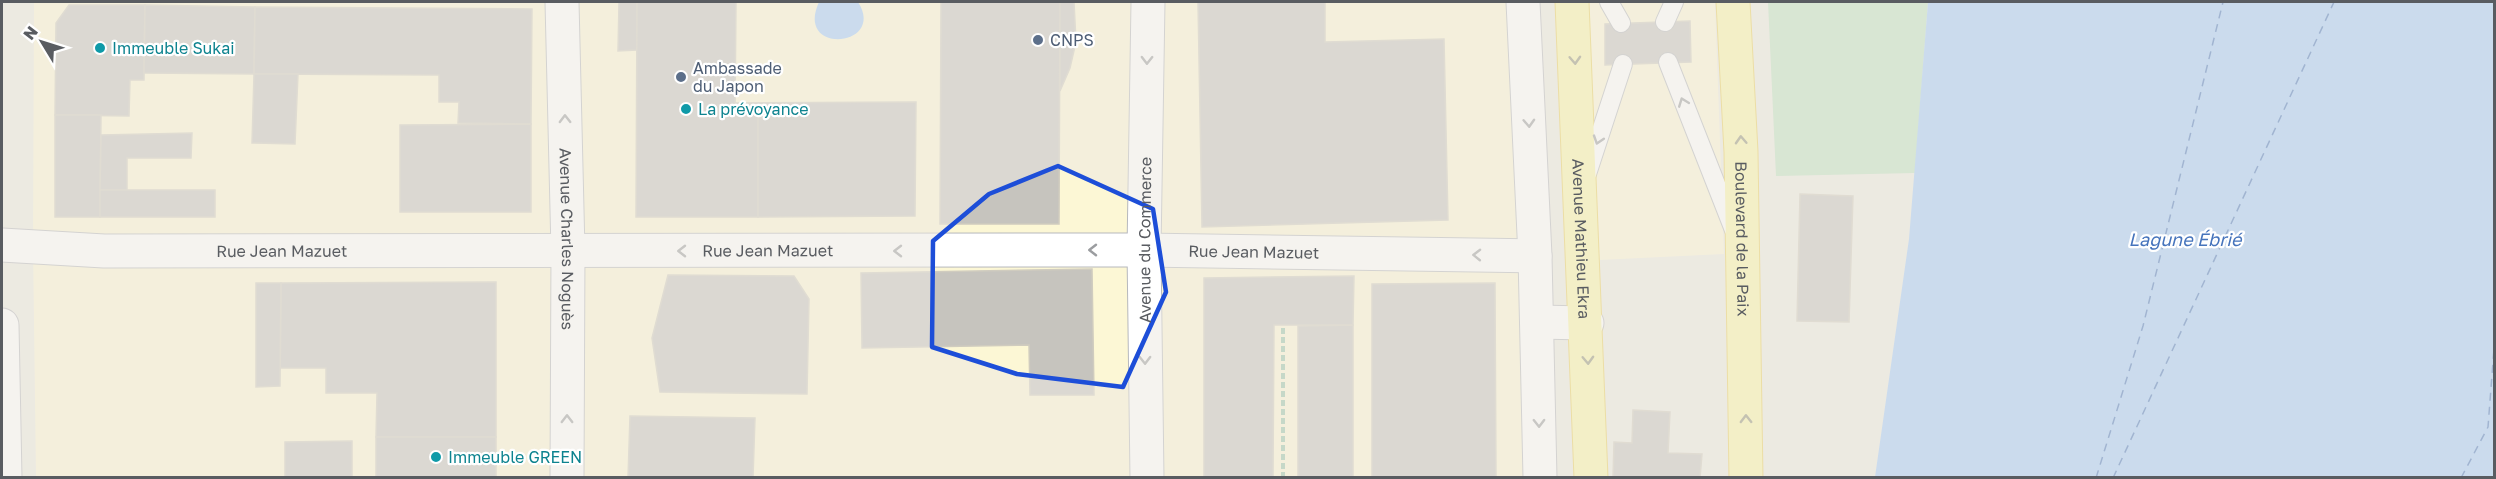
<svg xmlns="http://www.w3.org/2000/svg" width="2496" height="479" font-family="'Golos Text',sans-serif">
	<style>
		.commercial { fill: #fcf7d5 }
		.green { fill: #bee2c1 }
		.water { fill: #a2cbfa }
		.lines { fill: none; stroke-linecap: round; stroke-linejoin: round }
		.ferry { stroke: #4674bc; stroke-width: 1.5; stroke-dasharray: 8 6; stroke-linecap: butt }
		.building { fill: #c6c4be; stroke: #d0ccbf; stroke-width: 1.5 }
		.service-casing { stroke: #b6b8bd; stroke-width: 20 }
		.minor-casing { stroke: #b6b8bd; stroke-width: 35 }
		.tertiary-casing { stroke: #b6b8bd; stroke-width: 35 }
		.primary-casing { stroke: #ead05b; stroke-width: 35 }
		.path { stroke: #98c3a8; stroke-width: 4; stroke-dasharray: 6 3; stroke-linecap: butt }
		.service { stroke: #fff; stroke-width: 18 }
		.minor { stroke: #fff; stroke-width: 33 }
		.tertiary { stroke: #fff; stroke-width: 33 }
		.primary { stroke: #fbf6a6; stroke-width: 33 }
		.oneway { stroke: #9b9da0 }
		.oneway2 { stroke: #929279 }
		.marked { fill: none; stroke: #1d4ed8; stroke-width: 4.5; stroke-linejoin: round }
		.service-dot { fill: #5c6f8a; stroke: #fff; stroke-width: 2 }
		.culture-dot { fill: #0f9aa8; stroke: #fff; stroke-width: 2 }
		.labels { text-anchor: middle; stroke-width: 4.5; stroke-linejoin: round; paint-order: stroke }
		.service-label { font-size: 16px; fill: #4e5e75; stroke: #fff; text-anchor: start }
		.culture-label { font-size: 16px; fill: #0d838f; stroke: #fff; text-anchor: start }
		.street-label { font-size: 16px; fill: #595c61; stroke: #fff }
		.water-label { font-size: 18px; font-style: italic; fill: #4674bc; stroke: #fff }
	</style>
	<rect width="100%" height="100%" fill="#eceae1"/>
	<g class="commercial">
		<path d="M34,2H1512L1516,223L1520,256L1526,477H36L33,246Z"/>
		<path d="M1589,2H1715L1724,254L1599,260Z"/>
	</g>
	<path class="green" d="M1768,2H1928L1915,173L1776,176Z"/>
	<g class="water">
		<path d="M819,2H858C887,47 794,56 819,2Z"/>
		<path d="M1928,2H2494V477H1875L1909,239Z"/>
	</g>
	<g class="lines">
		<g class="ferry">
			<path d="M2096,478L2143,326L2223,2"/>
			<path d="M2113,478L2334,2"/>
			<path d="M2461,478L2488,427L2494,349"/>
		</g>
	</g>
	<g class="building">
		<path d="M619,2H637V50L618,51Z"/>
		<path d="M637,2H736L735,115H758V217H636Z"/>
		<path d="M941,2H1060L1059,224H940Z"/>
		<path d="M1060,2H1074L1076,42L1070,68L1060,91Z"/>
		<path d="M1198,2H1325V42L1444,39L1448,220L1202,227Z"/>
		<path d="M69,5H145L144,80H130L129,116L55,115L56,23Z"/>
		<path d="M145,5L255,7L254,74L144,73Z"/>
		<path d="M255,7L532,9L531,124L458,123L459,102H439V75L254,74Z"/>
		<path d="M1690,21L1691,62L1605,65V24Z"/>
		<path d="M254,74H298L295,144L252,143Z"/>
		<path d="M916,102L915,216L758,217V115H735V103Z"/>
		<path d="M55,115H101L100,217H55Z"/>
		<path d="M531,124V212H400V125Z"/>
		<path d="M192,133L191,158H127V190H100L101,135Z"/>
		<rect x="100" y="190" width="115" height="27"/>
		<path d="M1800,194L1853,196L1849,322L1797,321Z"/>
		<path d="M1092,269L1094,395H1030L1029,345L862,348L861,273Z"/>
		<path d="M668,275L794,276L809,299L807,394L660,392L652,338Z"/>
		<path d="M1354,276L1353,325H1274L1273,478H1204V278Z"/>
		<path d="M496,282V437H376L377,393H326V368H280L281,283Z"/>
		<path d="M256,283H281L280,386L256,387Z"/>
		<path d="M1495,283L1496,478H1372V284Z"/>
		<path d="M1353,325V478H1298V326Z"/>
		<path d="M1633,410L1670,412L1668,453L1702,454L1700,478H1613L1614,442L1632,443Z"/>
		<path d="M630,416L755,418L753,478H628Z"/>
		<rect x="376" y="437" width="120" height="41"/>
		<path d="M352,441V478H285V442Z"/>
	</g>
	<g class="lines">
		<defs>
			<g id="service">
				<path d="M1609,2L1621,23"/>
				<path d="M1665,22L1674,2"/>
				<path d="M1668,62L1734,230"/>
				<path d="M1587,174L1623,64"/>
			</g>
			<g id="minor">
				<path id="s1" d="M562,2L568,251L567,478"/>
				<path d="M1523,2L1535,256L1540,478"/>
				<path id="s2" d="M2,245L104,251L1144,250L1535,256"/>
				<path d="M1537,322L1587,323"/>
				<path id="s3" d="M1147,478L1144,250L1148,2"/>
			</g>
			<path id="tertiary" d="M2,325L5,478"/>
			<g id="primary">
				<path id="s4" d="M1572,2L1591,478"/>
				<path id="s5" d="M1733,2L1741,152L1746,478"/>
			</g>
		</defs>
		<use href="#service" class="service-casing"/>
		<use href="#minor" class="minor-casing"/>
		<use href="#tertiary" class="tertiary-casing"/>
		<use href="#primary" class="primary-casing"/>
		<path class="path" d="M1283,478V326"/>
		<use href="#service" class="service"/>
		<use href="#minor" class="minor"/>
		<use href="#tertiary" class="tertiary"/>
		<use href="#primary" class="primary"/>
	</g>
	<defs><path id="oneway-chevron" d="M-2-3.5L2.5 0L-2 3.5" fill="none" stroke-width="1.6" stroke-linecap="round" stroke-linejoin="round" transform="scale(1.5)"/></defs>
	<g class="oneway">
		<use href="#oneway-chevron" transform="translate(1147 60) rotate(91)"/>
		<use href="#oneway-chevron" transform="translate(1683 102) rotate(-111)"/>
		<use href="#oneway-chevron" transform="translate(565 119) rotate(-91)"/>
		<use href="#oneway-chevron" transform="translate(1529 123) rotate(87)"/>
		<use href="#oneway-chevron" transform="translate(1598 140) rotate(108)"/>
		<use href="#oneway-chevron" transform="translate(1093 250) rotate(180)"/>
		<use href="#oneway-chevron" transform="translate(682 251) rotate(180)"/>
		<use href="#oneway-chevron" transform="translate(898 251) rotate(180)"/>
		<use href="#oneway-chevron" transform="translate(1477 255) rotate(-179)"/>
		<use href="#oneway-chevron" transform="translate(1145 360) rotate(89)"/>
		<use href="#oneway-chevron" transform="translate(567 419) rotate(-90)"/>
		<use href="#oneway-chevron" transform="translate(1539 423) rotate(89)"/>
	</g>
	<g class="oneway2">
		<use href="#oneway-chevron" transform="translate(1575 60) rotate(87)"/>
		<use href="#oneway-chevron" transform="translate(1741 140) rotate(-93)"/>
		<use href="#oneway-chevron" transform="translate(1588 360) rotate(88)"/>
		<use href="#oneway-chevron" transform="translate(1746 419) rotate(-91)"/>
	</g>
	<path d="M0 0H2496V479H0ZM1058,166L1153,209L1166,292L1123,387L1017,374L932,347L933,241L989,194Z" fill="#eceae1" fill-opacity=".55" fill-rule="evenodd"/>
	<path class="marked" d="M1058,166L1153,209L1166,292L1123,387L1017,374L932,347L933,241L989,194Z"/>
	<g class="service-dot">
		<circle cx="1038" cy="40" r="6"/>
		<circle cx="681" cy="77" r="6"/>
	</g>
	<g class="culture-dot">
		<circle cx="100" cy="48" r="6"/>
		<circle cx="686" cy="109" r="6"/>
		<circle cx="436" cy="457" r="6"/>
	</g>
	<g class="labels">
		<g class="service-label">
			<text x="1050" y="46">CNPS</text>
			<text x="693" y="74">Ambassade<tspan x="693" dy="18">du Japon</tspan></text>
		</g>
		<g class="culture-label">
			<text x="112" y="54">Immeuble Sukai</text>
			<text x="698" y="115">La prévoyance</text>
			<text x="448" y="463">Immeuble GREEN</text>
		</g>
		<g class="street-label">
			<text dy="6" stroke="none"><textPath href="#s1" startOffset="237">Avenue Charles Noguès</textPath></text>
			<text dy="6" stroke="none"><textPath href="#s3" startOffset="238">Avenue du Commerce</textPath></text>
			<text dy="6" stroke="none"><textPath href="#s4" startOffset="237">Avenue Mathieu Ekra</textPath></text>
			<text dy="6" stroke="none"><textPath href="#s5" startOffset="237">Boulevard de la Paix</textPath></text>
			<text dy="6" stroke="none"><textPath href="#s2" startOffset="280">Rue Jean Mazuet</textPath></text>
			<text dy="6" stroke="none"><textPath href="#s2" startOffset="766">Rue Jean Mazuet</textPath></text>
			<text dy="6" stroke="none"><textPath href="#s2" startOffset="1252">Rue Jean Mazuet</textPath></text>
		</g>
		<g class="water-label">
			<text x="2185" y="246">Lagune Ébrié</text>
		</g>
	</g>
	<rect width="2496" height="479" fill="none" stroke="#595c61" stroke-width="6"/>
	<g transform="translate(42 42) rotate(308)" stroke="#ffffff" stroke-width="4.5" paint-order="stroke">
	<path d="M0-4.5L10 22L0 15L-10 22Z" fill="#595c61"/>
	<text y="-9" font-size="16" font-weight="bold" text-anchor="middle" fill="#595c61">N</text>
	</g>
</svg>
